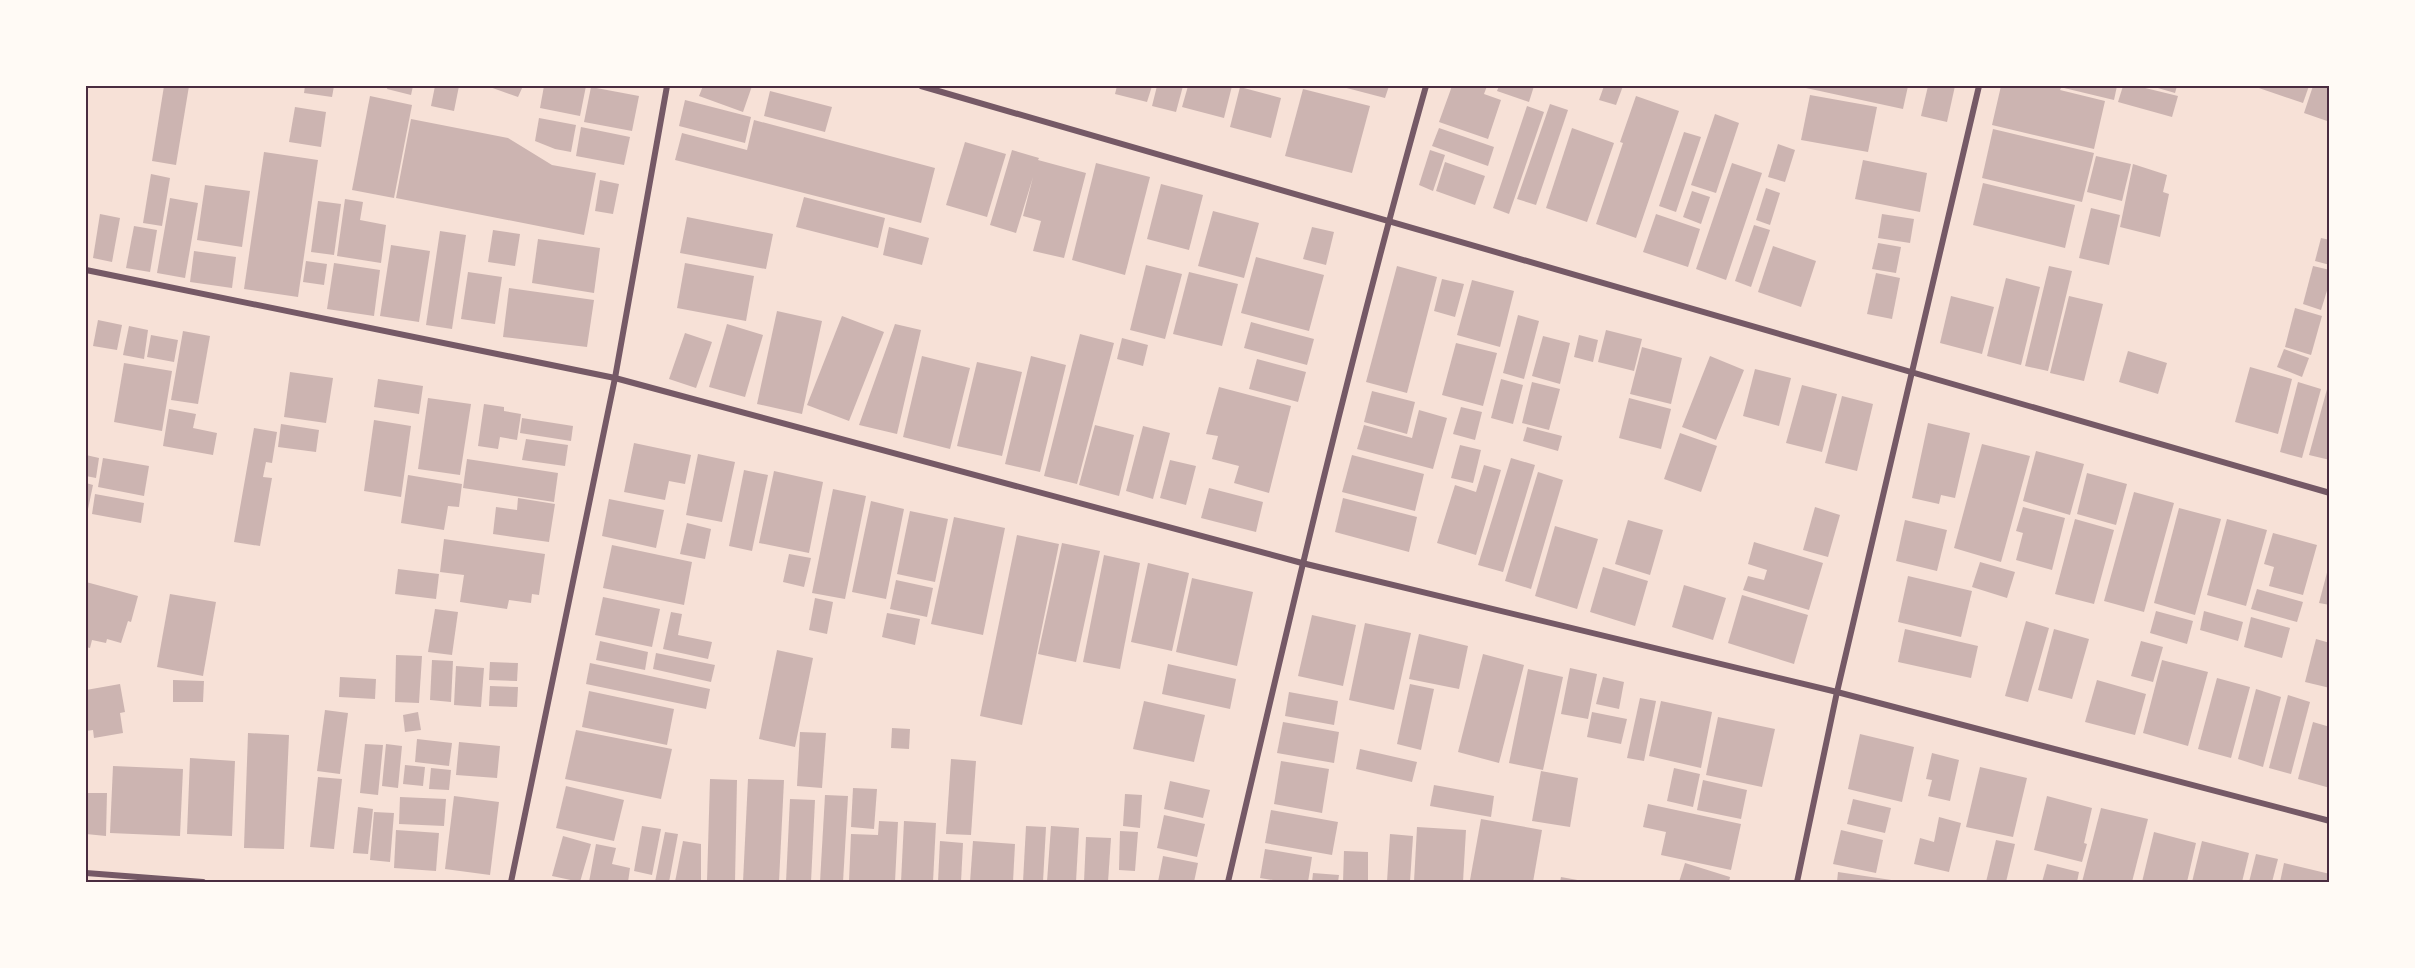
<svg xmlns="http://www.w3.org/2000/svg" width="2415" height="968" font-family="'Noto Serif',serif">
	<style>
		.building { fill: #ccb4b1 }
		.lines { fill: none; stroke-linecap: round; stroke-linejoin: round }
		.minor { stroke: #755966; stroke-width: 6 }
		.neatline { fill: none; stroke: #4a2c40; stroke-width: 2 }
	</style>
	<rect width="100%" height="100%" fill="#f7e1d7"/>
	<g class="building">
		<path d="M164,86H189L176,165L152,161Z"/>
		<path d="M305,86H334L332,97L304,93Z"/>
		<path d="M388,86H413L411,95L387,89Z"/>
		<path d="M435,86H459L454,111L431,106Z"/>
		<path d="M487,86H523L518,97Z"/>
		<path d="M544,86H586L580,116L540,108Z"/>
		<path d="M703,86H752L743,112L699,96Z"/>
		<path d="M1117,86H1152L1147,102L1115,94Z"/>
		<path d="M1157,86H1183L1176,112L1152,106Z"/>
		<path d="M1188,86H1232L1224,118L1182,107Z"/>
		<path d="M1339,86H1389L1385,98Z"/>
		<path d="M1452,86H1487L1484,94L1501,100L1488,139L1439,122Z"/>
		<path d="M1499,86H1534L1529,102L1497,91Z"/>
		<path d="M1604,86H1623L1616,105L1599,100Z"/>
		<path d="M1807,86H1908L1903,109L1806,88Z"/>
		<path d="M1928,86H1955L1947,122L1921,116Z"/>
		<path d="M2001,86H2062L2060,90L2105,101L2094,149L1992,125Z"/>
		<path d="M2064,86H2117L2114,100L2064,88Z"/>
		<path d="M2123,86H2137L2178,96L2172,117L2118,102Z"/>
		<path d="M2151,86H2177L2175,93Z"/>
		<path d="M2253,86H2309L2303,103Z"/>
		<path d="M2313,86H2330V122L2304,113Z"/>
		<path d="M591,87L639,96L632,131L584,122Z"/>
		<path d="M1240,87L1281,98L1271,138L1230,127Z"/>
		<path d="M1303,89L1370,106L1352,173L1285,156Z"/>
		<path d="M770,91L832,107L825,132L764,116Z"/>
		<path d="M1810,95L1877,107L1868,152L1801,140Z"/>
		<path d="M370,96L412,105L394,198L352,190Z"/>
		<path d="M1636,96L1679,111L1636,238L1596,224L1623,143L1620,142Z"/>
		<path d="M685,100L751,117L745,143L679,126Z"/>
		<path d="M1550,104L1568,110L1536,205L1517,199Z"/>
		<path d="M1527,106L1544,112L1509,214L1493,208Z"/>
		<path d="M295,107L326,112L321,147L289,142Z"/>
		<path d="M1715,114L1739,123L1716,193L1691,185Z"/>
		<path d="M539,118L576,125L571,152L555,149L535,141Z"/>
		<path d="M411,119L508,138L552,165L596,173L584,235L396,198Z"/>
		<path d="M754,120L935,168L921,223L675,160L682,133L747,150Z"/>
		<path d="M581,127L630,137L624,165L576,156Z"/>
		<path d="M1439,128L1494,147L1488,166L1432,146Z"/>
		<path d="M1572,128L1614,143L1587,222L1546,208Z"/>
		<path d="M1993,129L2094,153L2082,202L1982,178Z"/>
		<path d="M1684,132L1701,137L1676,212L1659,206Z"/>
		<path d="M965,142L1006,154L987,217L946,205Z"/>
		<path d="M1778,144L1795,150L1785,182L1768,177Z"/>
		<path d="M1012,150L1039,158L1038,160L1086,173L1064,258L1033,251L1041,221L1023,216L1033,177L1016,233L990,225Z"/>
		<path d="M1430,150L1445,155L1433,191L1419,185Z"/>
		<path d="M264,152L318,160L298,297L244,289Z"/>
		<path d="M2096,156L2131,164L2122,201L2087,192Z"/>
		<path d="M1863,160L1927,173L1920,212L1855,199Z"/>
		<path d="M1445,162L1485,176L1475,205L1436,191Z"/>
		<path d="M1096,163L1150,177L1125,275L1072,260Z"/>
		<path d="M1732,163L1762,173L1726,280L1696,269Z"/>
		<path d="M2133,164L2167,175L2163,192L2169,194L2160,237L2120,227Z"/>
		<path d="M151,174L170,178L162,226L143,223Z"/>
		<path d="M600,180L619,184L613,214L595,211Z"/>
		<path d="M1983,183L2075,205L2065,248L1973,225Z"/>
		<path d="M1161,184L1203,195L1189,250L1147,239Z"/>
		<path d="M205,185L250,191L242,247L197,240Z"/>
		<path d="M1766,188L1780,193L1770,225L1756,220Z"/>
		<path d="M1692,191L1710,197L1701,224L1683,217Z"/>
		<path d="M804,197L885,218L878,248L796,227Z"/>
		<path d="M170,198L198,203L185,278L157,273Z"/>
		<path d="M345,199L363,202L360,220L386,225L381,263L337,256Z"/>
		<path d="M318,201L341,204L334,255L311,252Z"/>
		<path d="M2091,208L2120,215L2109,265L2079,258Z"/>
		<path d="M1213,211L1259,223L1244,278L1198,266Z"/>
		<path d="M100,214L120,218L112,262L93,258Z"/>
		<path d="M1656,214L1700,229L1688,267L1643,252Z"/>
		<path d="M1882,214L1914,219L1910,243L1878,238Z"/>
		<path d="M687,217L773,234L766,269L680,253Z"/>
		<path d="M1754,225L1770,230L1751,287L1735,281Z"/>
		<path d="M134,226L157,230L150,272L126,268Z"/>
		<path d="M889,227L929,238L922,265L883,255Z"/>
		<path d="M1312,227L1334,232L1326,265L1303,259Z"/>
		<path d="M493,230L520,234L515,266L488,262Z"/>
		<path d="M440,231L466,235L452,329L426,325Z"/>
		<path d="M2321,238L2330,240V265L2315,261Z"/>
		<path d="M538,239L600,248L594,293L532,283Z"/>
		<path d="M1878,243L1901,247L1896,273L1872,269Z"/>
		<path d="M391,245L430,251L419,322L380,316Z"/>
		<path d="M1773,246L1816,261L1801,307L1758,292Z"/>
		<path d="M194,251L236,257L232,288L190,282Z"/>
		<path d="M1256,257L1324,275L1309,331L1241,313Z"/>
		<path d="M306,261L327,264L324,285L303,282Z"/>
		<path d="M334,263L380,270L374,316L327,309Z"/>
		<path d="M685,263L754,276L746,321L677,308Z"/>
		<path d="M1146,265L1182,274L1165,339L1130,330Z"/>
		<path d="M1397,266L1437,277L1407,393L1366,382Z"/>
		<path d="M2049,266L2072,271L2048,371L2025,366Z"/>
		<path d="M2313,266L2330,270V281L2321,310L2303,304Z"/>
		<path d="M468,272L502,277L495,324L461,319Z"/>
		<path d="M1189,272L1238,284L1222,346L1173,334Z"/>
		<path d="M1876,273L1900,278L1892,319L1867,314Z"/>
		<path d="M2006,278L2040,287L2021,365L1987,356Z"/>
		<path d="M1442,279L1464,284L1455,317L1434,311Z"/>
		<path d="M1472,280L1514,291L1500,347L1457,335Z"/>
		<path d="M509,288L594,300L587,347L503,337Z"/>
		<path d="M1951,296L1994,307L1982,354L1940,343Z"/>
		<path d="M2069,296L2103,304L2084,381L2050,373Z"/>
		<path d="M2295,308L2322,316L2311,355L2285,347Z"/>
		<path d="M777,311L822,321L802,414L757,404Z"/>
		<path d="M1518,315L1539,321L1524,379L1503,373Z"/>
		<path d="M842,316L884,332L849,421L807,405Z"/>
		<path d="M98,320L122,325L117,350L93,346Z"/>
		<path d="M1251,322L1314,339L1307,365L1244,348Z"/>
		<path d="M727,324L763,335L745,397L709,387Z"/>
		<path d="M895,324L921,330L897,434L859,425Z"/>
		<path d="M129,326L148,330L144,359L123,355Z"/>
		<path d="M1606,330L1642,339L1634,371L1598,362Z"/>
		<path d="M183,331L210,336L198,404L171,400Z"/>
		<path d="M685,333L712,342L696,388L669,379Z"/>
		<path d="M1080,334L1114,343L1077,484L1044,476Z"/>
		<path d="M151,335L178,340L174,362L147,357Z"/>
		<path d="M1579,335L1598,340L1593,362L1574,357Z"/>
		<path d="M1543,336L1570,343L1560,384L1532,376Z"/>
		<path d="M1122,338L1148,345L1143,366L1117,359Z"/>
		<path d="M1456,343L1497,353L1483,406L1442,395Z"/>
		<path d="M1642,347L1682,358L1671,404L1630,394Z"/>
		<path d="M2284,349L2309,358L2302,377L2277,367Z"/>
		<path d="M2128,351L2167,363L2158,394L2119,382Z"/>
		<path d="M922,356L970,368L950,449L903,437Z"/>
		<path d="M1031,356L1066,365L1040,472L1005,464Z"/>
		<path d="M1710,356L1744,370L1716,440L1682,427Z"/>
		<path d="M1257,359L1306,372L1298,402L1249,389Z"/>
		<path d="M977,362L1022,372L1002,456L957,446Z"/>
		<path d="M124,363L172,371L162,431L114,422Z"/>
		<path d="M2250,367L2292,379L2278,434L2235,422Z"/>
		<path d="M1755,369L1791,378L1779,426L1743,416Z"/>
		<path d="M290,372L333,378L326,423L284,417Z"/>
		<path d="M378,379L423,386L419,414L374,407Z"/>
		<path d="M1501,379L1523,385L1513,424L1491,418Z"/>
		<path d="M1532,382L1560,389L1549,430L1522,423Z"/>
		<path d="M2298,382L2321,389L2302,458L2280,452Z"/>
		<path d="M2329,382H2330V460L2309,455Z"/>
		<path d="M1802,385L1837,394L1822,452L1786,443Z"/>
		<path d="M1219,387L1291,406L1269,493L1234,483L1239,466L1212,459L1218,436L1206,434Z"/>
		<path d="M1372,391L1415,402L1407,434L1364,422Z"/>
		<path d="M1842,396L1873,404L1857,471L1825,463Z"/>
		<path d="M428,398L471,404L460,475L418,469Z"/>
		<path d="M1629,398L1671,409L1661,449L1619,438Z"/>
		<path d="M484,404L504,407V411L521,414L517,440L500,437L498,449L478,446Z"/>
		<path d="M1461,407L1482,412L1475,440L1453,434Z"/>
		<path d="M169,409L196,414L193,428L217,433L213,455L163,446Z"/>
		<path d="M1419,410L1447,418L1433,469L1357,449L1364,425L1412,438Z"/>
		<path d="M522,418L573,426L571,441L520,433Z"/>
		<path d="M374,420L411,426L401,497L364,491Z"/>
		<path d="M1928,423L1970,433L1955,498L1941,495L1939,504L1912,498Z"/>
		<path d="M281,424L319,430L316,452L278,447Z"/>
		<path d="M1095,425L1134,435L1119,496L1079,485Z"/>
		<path d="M1143,426L1170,433L1153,499L1126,491Z"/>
		<path d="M1527,427L1562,436L1558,451L1523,441Z"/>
		<path d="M254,428L277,432L272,463L266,462L263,477L272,478L260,546L234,542Z"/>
		<path d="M1680,433L1717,446L1701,492L1664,479Z"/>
		<path d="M526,439L568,445L565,466L522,460Z"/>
		<path d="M634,443L691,455L685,484L669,481L665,500L624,492Z"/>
		<path d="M1982,444L2030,456L2001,562L1954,548Z"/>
		<path d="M1460,445L1481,450L1473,483L1451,478Z"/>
		<path d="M2036,451L2084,464L2070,515L2023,501Z"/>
		<path d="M698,454L735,462L722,522L686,515Z"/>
		<path d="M86,455L99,458L96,478L86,476Z"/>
		<path d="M1352,455L1424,474L1415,511L1342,492Z"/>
		<path d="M103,458L149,466L144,496L98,487Z"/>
		<path d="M1511,458L1535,465L1503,572L1478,565Z"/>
		<path d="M467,459L558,473L554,502L463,488Z"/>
		<path d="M1170,460L1196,466L1186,505L1160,498Z"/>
		<path d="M1484,465L1501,470L1476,555L1437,543L1455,485L1476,492Z"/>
		<path d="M744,470L768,475L752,551L729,546Z"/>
		<path d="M774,471L823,482L809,553L759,543Z"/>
		<path d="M1538,472L1563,480L1531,589L1505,581Z"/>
		<path d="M2087,473L2127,484L2116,525L2077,514Z"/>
		<path d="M408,475L462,484L459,507L448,506L444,530L401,523Z"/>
		<path d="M86,483L93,485L88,509H86Z"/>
		<path d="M1209,488L1263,502L1256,532L1201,518Z"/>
		<path d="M833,489L866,496L845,599L812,593Z"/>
		<path d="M2134,492L2174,503L2144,612L2104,601Z"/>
		<path d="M95,494L144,503L141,523L92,514Z"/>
		<path d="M518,498L555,504L549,542L493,534L496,507L517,510Z"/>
		<path d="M1343,498L1417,517L1409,552L1335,532Z"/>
		<path d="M609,499L664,510L656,548L602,536Z"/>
		<path d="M871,501L904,509L886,599L852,592Z"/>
		<path d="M1815,507L1840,515L1828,557L1803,550Z"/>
		<path d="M2023,507L2065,518L2052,570L2016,560L2023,533L2016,531Z"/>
		<path d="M2179,508L2221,519L2195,615L2154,603Z"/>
		<path d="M910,511L948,519L935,582L897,574Z"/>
		<path d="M954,517L1005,528L983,635L931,624Z"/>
		<path d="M2075,519L2114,530L2094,604L2055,594Z"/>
		<path d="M2227,519L2267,530L2246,606L2207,595Z"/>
		<path d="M1628,520L1663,530L1650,575L1615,564Z"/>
		<path d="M1905,520L1947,530L1937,571L1896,561Z"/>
		<path d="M687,523L711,529L705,559L680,554Z"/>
		<path d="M1555,526L1598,539L1577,609L1535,596Z"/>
		<path d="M2273,533L2317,545L2303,595L2269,586L2274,567L2264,564Z"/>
		<path d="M1017,535L1059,544L1022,725L980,716Z"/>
		<path d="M444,539L545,554L539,595L532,594L531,603L509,600L507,609L460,602L464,575L440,572Z"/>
		<path d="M1754,542L1823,563L1809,610L1743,590L1748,576L1764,580L1767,570L1748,564Z"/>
		<path d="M1062,543L1100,551L1076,662L1038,654Z"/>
		<path d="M612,545L692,562L684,605L603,588Z"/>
		<path d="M789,554L811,558L804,587L783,582Z"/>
		<path d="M1104,555L1140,563L1120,669L1083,662Z"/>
		<path d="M1980,562L2015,572L2007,598L1972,587Z"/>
		<path d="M1148,563L1189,573L1172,651L1131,642Z"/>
		<path d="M2329,565H2330V605L2319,603Z"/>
		<path d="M1603,567L1648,581L1635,626L1590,612Z"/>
		<path d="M398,569L439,574L436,599L395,594Z"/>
		<path d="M1908,576L1972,591L1961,637L1898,622Z"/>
		<path d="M1192,578L1253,592L1237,666L1176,652Z"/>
		<path d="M896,580L933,588L927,617L890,609Z"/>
		<path d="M86,582L138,596L131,622L128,621L121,643L107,639L106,643L92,640L90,648L86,647Z"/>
		<path d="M1684,585L1726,598L1713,640L1672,627Z"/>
		<path d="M2257,589L2303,602L2297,622L2251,609Z"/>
		<path d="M170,594L216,602L203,676L157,667Z"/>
		<path d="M1742,595L1808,615L1794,664L1728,643Z"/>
		<path d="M603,597L660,609L652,647L595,635Z"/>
		<path d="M815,598L833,602L827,634L809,630Z"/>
		<path d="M435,609L458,612L452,655L428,652Z"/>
		<path d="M2156,611L2193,621L2187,644L2150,633Z"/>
		<path d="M2204,611L2243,622L2238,641L2200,630Z"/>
		<path d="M671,612L682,614L678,635L712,642L708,659L663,649Z"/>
		<path d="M887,613L920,619L915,645L882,637Z"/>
		<path d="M1312,615L1356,625L1343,686L1298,676Z"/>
		<path d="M2251,617L2290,628L2282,658L2244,647Z"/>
		<path d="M2026,621L2049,628L2028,702L2005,696Z"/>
		<path d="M1365,623L1411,633L1394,710L1349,700Z"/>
		<path d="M1905,629L1978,646L1971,678L1898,662Z"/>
		<path d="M2054,629L2089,639L2072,699L2038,690Z"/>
		<path d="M1419,634L1468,646L1459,689L1409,679Z"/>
		<path d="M2316,639L2330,643V688L2305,682Z"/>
		<path d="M600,641L648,652L645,670L596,660Z"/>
		<path d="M2141,641L2163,647L2153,682L2131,676Z"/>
		<path d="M777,650L813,658L795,747L759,739Z"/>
		<path d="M656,653L715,665L711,682L653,669Z"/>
		<path d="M1483,654L1524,665L1499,763L1458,752Z"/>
		<path d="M396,655L422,656L419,703L395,702Z"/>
		<path d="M432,660L453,661L451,702L430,700Z"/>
		<path d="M2162,660L2208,672L2188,746L2143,733Z"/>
		<path d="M490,662L518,663L517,681L489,680Z"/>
		<path d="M590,663L710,689L706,709L586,684Z"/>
		<path d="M1168,664L1236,679L1230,709L1162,694Z"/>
		<path d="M456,666L484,668L481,707L454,705Z"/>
		<path d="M1570,668L1597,674L1588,719L1561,714Z"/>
		<path d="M1528,669L1563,677L1543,770L1509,763Z"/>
		<path d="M340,677L376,679L375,699L339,697Z"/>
		<path d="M1603,677L1624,682L1619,709L1596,704Z"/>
		<path d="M2217,678L2250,687L2231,758L2198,749Z"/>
		<path d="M173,680L204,681L203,702H173Z"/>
		<path d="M2097,680L2146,694L2135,735L2085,722Z"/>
		<path d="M120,684L125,712L120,713L123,733L94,738L93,730L86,731V690Z"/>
		<path d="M1410,684L1434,689L1421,750L1397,744Z"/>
		<path d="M490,686L518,687L517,707L489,706Z"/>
		<path d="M2256,689L2281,697L2263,767L2238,759Z"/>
		<path d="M589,691L674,709L667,745L582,727Z"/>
		<path d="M1289,692L1338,701L1334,725L1285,716Z"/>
		<path d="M2288,695L2310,702L2291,774L2269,768Z"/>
		<path d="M1640,698L1656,701L1644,761L1627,758Z"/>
		<path d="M1144,701L1205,715L1194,762L1133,749Z"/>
		<path d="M1661,701L1712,712L1701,768L1649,756Z"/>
		<path d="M325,710L348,713L340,774L317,771Z"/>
		<path d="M418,712L421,730L405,732L403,715Z"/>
		<path d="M1592,712L1627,719L1621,744L1587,737Z"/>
		<path d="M1718,717L1775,729L1762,787L1706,775Z"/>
		<path d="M1283,722L1339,732L1334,763L1277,753Z"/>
		<path d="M2313,722L2330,727V788L2298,779Z"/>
		<path d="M892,728L910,729L909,749L891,748Z"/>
		<path d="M576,730L672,749L661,799L565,779Z"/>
		<path d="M800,732L826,733L822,788L797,786Z"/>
		<path d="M248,733L289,735L284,849L244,848Z"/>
		<path d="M1860,734L1914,747L1902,802L1848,789Z"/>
		<path d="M417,739L452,743L449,766L415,762Z"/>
		<path d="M459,742L500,746L497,778L456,775Z"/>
		<path d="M365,744L383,745L378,795L360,793Z"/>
		<path d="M386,744L402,746L398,788L382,786Z"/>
		<path d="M1360,749L1417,762L1412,782L1356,769Z"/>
		<path d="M1932,753L1959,760L1950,801L1928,796L1932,780L1926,779Z"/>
		<path d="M190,758L235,761L232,836L187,834Z"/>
		<path d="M951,759L976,761L971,835L946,834Z"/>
		<path d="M1281,761L1329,769L1322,813L1274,804Z"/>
		<path d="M405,765L425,767L423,786L403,784Z"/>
		<path d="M113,766L183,769L180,836L110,833Z"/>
		<path d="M1980,767L2027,778L2013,837L1966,827Z"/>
		<path d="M431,768L451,770L449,790L429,789Z"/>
		<path d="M1674,768L1700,774L1693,807L1667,801Z"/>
		<path d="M1541,771L1578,778L1570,827L1532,821Z"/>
		<path d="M318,777L342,779L334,849L310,847Z"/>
		<path d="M710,779L737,780L735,882H707Z"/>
		<path d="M748,779L784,780L779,882H743Z"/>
		<path d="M1703,780L1747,790L1741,819L1697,810Z"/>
		<path d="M1170,781L1210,790L1203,818L1164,809Z"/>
		<path d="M1434,785L1494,796L1491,817L1430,806Z"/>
		<path d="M566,786L624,800L614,841L556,828Z"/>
		<path d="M853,788L877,789L874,829L851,827Z"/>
		<path d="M86,793H107L106,836L86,834Z"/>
		<path d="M1125,794L1142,795L1140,828L1123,826Z"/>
		<path d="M825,795L848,796L843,882H820Z"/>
		<path d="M454,796L499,802L490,875L445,869Z"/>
		<path d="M2047,796L2092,808L2084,843L2087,844L2082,862L2034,850Z"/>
		<path d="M400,797L446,799L444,826L399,824Z"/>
		<path d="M790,799L815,800L811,882H786Z"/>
		<path d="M1853,799L1891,808L1885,833L1847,824Z"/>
		<path d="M1648,804L1741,824L1731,870L1661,855L1666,832L1643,827Z"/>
		<path d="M358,807L373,809L368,854L353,853Z"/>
		<path d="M2101,808L2148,819L2132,882H2082Z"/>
		<path d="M1271,810L1338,822L1332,855L1265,843Z"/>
		<path d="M374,812L394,813L390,862L370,860Z"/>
		<path d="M1164,815L1205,824L1197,857L1157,848Z"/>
		<path d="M1939,817L1961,823L1949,872L1914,864L1920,838L1934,842Z"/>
		<path d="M1481,819L1542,830L1533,882H1482L1470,880Z"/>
		<path d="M879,821L898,822L895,882H849L851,834L878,835Z"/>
		<path d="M904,821L936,823L933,882H901Z"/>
		<path d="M642,826L661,829L652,875L634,871Z"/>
		<path d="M1026,826L1046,827L1043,882H1023Z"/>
		<path d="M1051,826L1079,828L1076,882H1047Z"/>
		<path d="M1417,827L1466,830L1463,882H1414Z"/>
		<path d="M396,830L439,833L436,871L394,868Z"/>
		<path d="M1841,830L1883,840L1876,873L1833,864Z"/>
		<path d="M1120,831L1138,832L1135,871L1119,870Z"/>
		<path d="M665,832L678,834L669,882H655Z"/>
		<path d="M2154,832L2196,843L2187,882H2142Z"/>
		<path d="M1390,834L1413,836L1410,882H1387Z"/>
		<path d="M563,836L591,844L580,882L552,876Z"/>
		<path d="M1086,837L1111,838L1108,882H1084Z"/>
		<path d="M1996,840L2015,844L2006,882H1986Z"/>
		<path d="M683,841L701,844V882H675Z"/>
		<path d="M940,841L963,843L961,882H938Z"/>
		<path d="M973,841L1015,844L1013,882H970Z"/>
		<path d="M2202,841L2249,853L2242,882H2192Z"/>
		<path d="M596,844L616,848L612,864L630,868L628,882H589Z"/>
		<path d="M1265,849L1312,857L1308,882H1285L1260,878Z"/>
		<path d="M1344,851L1368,852V882H1343Z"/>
		<path d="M2256,854L2278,859L2272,882H2249Z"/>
		<path d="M1163,856L1198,863L1194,882H1158Z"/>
		<path d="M1685,863L1730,877L1729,882H1679Z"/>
		<path d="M2284,863L2330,874V882H2280Z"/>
		<path d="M2047,864L2079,872L2077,882H2042Z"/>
		<path d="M1838,872L1898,881V882H1837Z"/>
		<path d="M1313,873L1339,875L1338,882H1312Z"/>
		<path d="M1561,877L1583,881V882H1560Z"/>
	</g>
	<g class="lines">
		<g class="minor">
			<path d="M921,86L2330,493"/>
			<path d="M86,270L615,378L1302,563L1837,692L2330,821"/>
			<path d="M86,873L203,882"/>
			<path d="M511,882L615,378L667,86"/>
			<path d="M1228,882C1290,616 1352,349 1426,86"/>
			<path d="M1797,882L1837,692L1979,86"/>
		</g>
	</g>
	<rect width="2415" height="968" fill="none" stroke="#fffaf5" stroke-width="174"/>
	<rect x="87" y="87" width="2241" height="794" class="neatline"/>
</svg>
